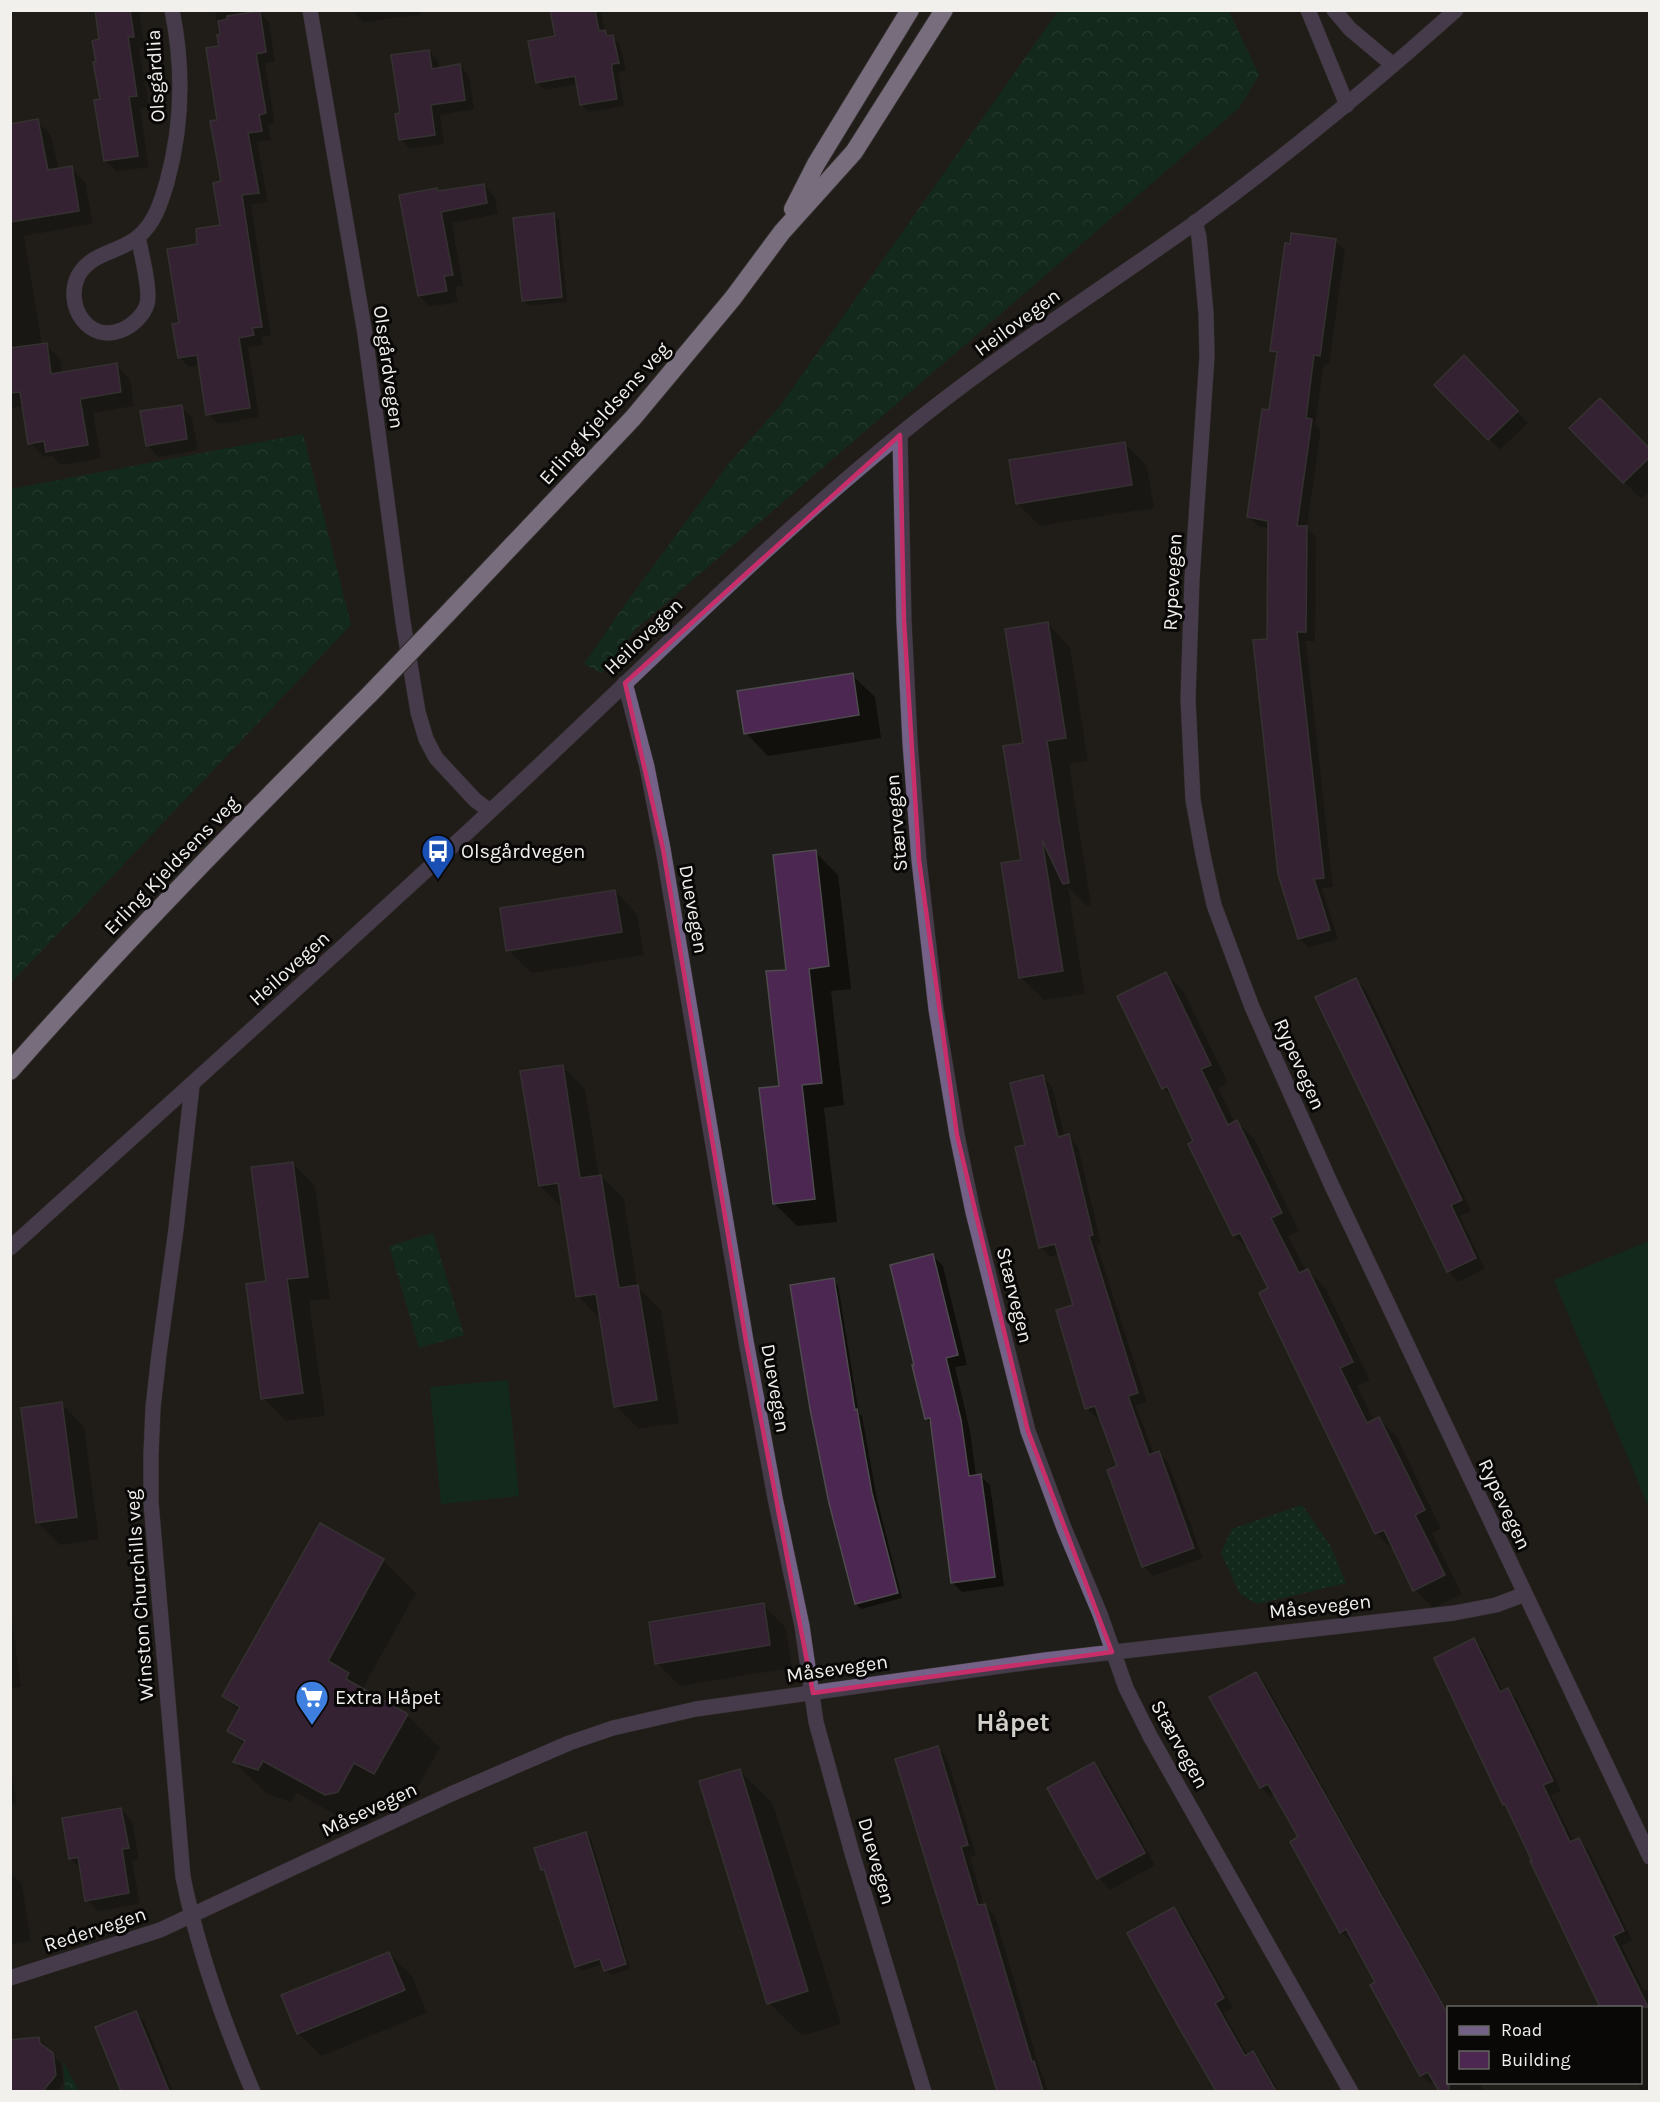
<svg xmlns="http://www.w3.org/2000/svg" width="1660" height="2102" font-family="Karla,sans-serif">
	<style>
		.forest { fill: url(#forest-crowns) }
		.garden { fill: url(#garden-dots) }
		.pitch { fill: #02391e }
		.shadow { fill: #0007 }
		.building { fill: #4c2751; stroke: #4e4a4f; stroke-width: 1.5 }
		.lines { fill: none; stroke-linecap: round; stroke-linejoin: round }
		.minor-casing { stroke: #3d3b38; stroke-width: 16 }
		.highway-casing { stroke: #3d3b38; stroke-width: 20 }
		.minor { stroke: #746188; stroke-width: 15 }
		.highway { stroke: #e0cef6; stroke-width: 18 }
		.highway-bridge-casing { stroke: #3d3b38; stroke-width: 20; stroke-linecap: butt }
		.highway-bridge { stroke: #e0cef6; stroke-width: 18 }
		.marked { fill: none; stroke: #c72e6a; stroke-width: 4.5; stroke-linejoin: round }
		.labels { text-anchor: middle; stroke-width: 6; stroke-linejoin: round; paint-order: stroke }
		.street-label { font-size: 20px; fill: #f1f0ed; stroke: #090807 }
		.poi-label { font-size: 20px; fill: #f1f0ed; stroke: #090807; text-anchor: start }
		.district-label { font-size: 26px; font-weight: bold; fill: #d2cfc8; stroke: #090807 }
	</style>
	<defs>
		<pattern id="forest-crowns" width="20" height="18" patternUnits="userSpaceOnUse" patternTransform="scale(1.5)"><rect width="20" height="18" fill="#02391e"/><path d="M2 6a3 3 0 1 1 6 0M12 15a3 3 0 1 1 6 0" fill="none" stroke="#27563f"/></pattern>
		<pattern id="garden-dots" width="8" height="8" patternUnits="userSpaceOnUse" patternTransform="scale(1.5)"><rect width="8" height="8" fill="#02391e"/><path d="M2 2h.1M6 6h.1" fill="none" stroke="#27563f" stroke-width="1.8" stroke-linecap="round"/></pattern>
	</defs>
	<rect width="100%" height="100%" fill="#201e1a"/>
	<g class="forest">
		<path d="M1058,11H1229L1259,75L1239,108L636,629L601,673L584,664L626,603L730,462L780,406Z"/>
		<path d="M303,434L351,625L11,983V489Z"/>
		<path d="M433,1233L464,1335L419,1348L389,1246Z"/>
		<path d="M63,2061L79,2091H65Z"/>
	</g>
	<path class="garden" d="M1302,1505L1330,1545L1346,1583L1257,1604L1240,1594L1221,1553L1232,1529Z"/>
	<g class="pitch">
		<path d="M1649,1241V1508L1554,1280Z"/>
		<path d="M508,1380L519,1496L441,1504L430,1387Z"/>
	</g>
	<g class="shadow">
		<path d="M96,10H139L145,48L139,49L149,107L140,109L149,167L117,172L105,160L98,63L101,40Z"/>
		<path d="M215,10H262V15L269,22L275,62L265,63L275,123L268,124L271,140L257,142L268,202L251,205L271,336L261,337L263,345L248,347L259,417L218,424L208,414L200,365L189,367L179,357L181,324L199,245L222,226V182L219,121L220,47Z"/>
		<path d="M352,10H419L420,15L363,22Z"/>
		<path d="M551,10H601L605,32L620,44L626,70L619,72V76L624,106L589,112L581,104L578,84L545,90L537,83L556,37Z"/>
		<path d="M429,51L438,61L440,69L460,66L469,76L474,109L440,115L444,144L410,149L400,139L402,114Z"/>
		<path d="M37,121L51,135L59,170L71,168L85,182L93,224L24,236L42,345H46L60,358L62,373L116,365L130,379L134,406L93,413L101,458L61,465L52,456L44,457L30,443L24,406L10,408V126Z"/>
		<path d="M484,185L495,197L498,214L452,223L463,286L455,287L458,302L430,307L419,296L439,192Z"/>
		<path d="M553,215L559,220L567,302L528,306L523,300Z"/>
		<path d="M1335,241L1345,250L1329,365L1324,364L1315,424L1321,430L1307,528L1316,537L1315,641H1306L1333,887L1322,888L1338,939L1309,948L1300,939L1280,874L1268,640L1269,528L1258,526L1248,517L1270,411L1278,357L1271,350Z"/>
		<path d="M1464,357L1528,423L1500,450L1436,385Z"/>
		<path d="M181,407L192,418L198,450L158,457L147,445Z"/>
		<path d="M1571,428L1650,450V491L1641,499Z"/>
		<path d="M1124,443L1147,466L1154,508L1040,526L1017,503Z"/>
		<path d="M1048,624L1070,647L1088,761L1069,764L1091,905L1087,906L1068,887L1085,994L1044,1000L1021,978L1023,861Z"/>
		<path d="M852,675L875,697L881,738L768,756L746,733Z"/>
		<path d="M815,852L838,875L851,989L831,991L844,1105L824,1108L837,1222L797,1226L774,1203L788,971Z"/>
		<path d="M615,891L637,914L644,955L531,973L508,950Z"/>
		<path d="M1166,974L1184,992L1228,1083L1218,1088L1235,1123L1237,1122L1255,1140L1299,1231L1288,1236L1306,1271L1308,1270L1326,1289L1370,1380L1357,1386L1374,1421L1379,1419L1397,1437L1441,1529L1432,1533L1462,1594L1433,1608L1415,1590L1394,1551L1376,1533L1261,1293L1270,1289L1253,1254L1234,1236L1195,1142L1174,1099L1163,1088Z"/>
		<path d="M1356,979L1366,990L1471,1211L1460,1216L1485,1269L1458,1282L1448,1271Z"/>
		<path d="M562,1066L585,1089L599,1177L601,1176L624,1199L637,1286L661,1310L679,1423L639,1429L616,1406L600,1319L578,1296L563,1209L540,1186Z"/>
		<path d="M1043,1077L1052,1086L1065,1137L1068,1136L1078,1146L1101,1244L1097,1245L1147,1402L1136,1406L1154,1454L1159,1453L1168,1462L1203,1558L1153,1576L1143,1566L1119,1467L1101,1417L1096,1418L1087,1408L1058,1311L1075,1306L1059,1255L1050,1257L1040,1247L1027,1146Z"/>
		<path d="M292,1163L315,1186L330,1299L309,1301L325,1416L286,1421L263,1398L268,1282Z"/>
		<path d="M933,1256L943,1266L967,1365L955,1367L970,1431L976,1476H980L990,1485L1004,1586L962,1592L952,1582L932,1425L926,1418L916,1366Z"/>
		<path d="M833,1280L838,1285L859,1414L862,1416L877,1499L902,1598L861,1609L856,1604Z"/>
		<path d="M62,1404L84,1427L99,1539L60,1545L37,1522Z"/>
		<path d="M320,1525L384,1561L416,1593L363,1688L407,1715L440,1748L407,1806L387,1795L370,1824L358,1827L296,1793L291,1802L267,1794L234,1762L244,1745L229,1730L239,1711L224,1696Z"/>
		<path d="M763,1605L786,1628L792,1668L680,1686L657,1663Z"/>
		<path d="M10,1607L21,1687L10,1688Z"/>
		<path d="M1474,1640L1483,1650L1503,1692L1507,1690L1517,1699L1561,1791L1551,1795L1574,1842L1579,1839L1588,1849L1632,1940L1622,1946L1644,1991L1650,1989V2092H1642L1637,2082H1640V2008H1602L1532,1862L1534,1861Z"/>
		<path d="M1256,1673L1265,1683L1448,2011V2082H1479L1484,2092H1441L1436,2082L1431,2084L1421,2075L1377,1983L1353,1940L1351,1941L1341,1932L1300,1838L1276,1794L1270,1797L1261,1787Z"/>
		<path d="M937,1747L947,1757L976,1855L970,1857L984,1906L995,1915L1040,2070L1049,2092H998L897,1760Z"/>
		<path d="M1094,1764L1105,1775L1155,1865L1110,1890L1099,1878L1049,1789Z"/>
		<path d="M10,1765L16,1803L10,1804Z"/>
		<path d="M740,1771L773,1804L841,2024L802,2036L769,2003Z"/>
		<path d="M121,1809L132,1821L139,1859L132,1860L140,1904L98,1911L87,1900L81,1869L70,1858Z"/>
		<path d="M586,1834L591,1839L630,1969L611,1975L605,1970L603,1964L582,1971L576,1966L548,1875L542,1869Z"/>
		<path d="M10,1873L22,1884L31,1941L10,1944Z"/>
		<path d="M1174,1909L1184,1919L1233,2008L1224,2013L1248,2056L1253,2053L1263,2063L1279,2092H1217L1129,1934Z"/>
		<path d="M389,1953L412,1976L427,2013L321,2056L298,2033Z"/>
		<path d="M135,2012L145,2022L173,2092H123L97,2028Z"/>
		<path d="M39,2038L47,2046V2051L61,2063L63,2083L57,2092H10V2042Z"/>
	</g>
	<g class="building">
		<path d="M95,10H130L134,37H128L137,96L129,97L138,156L104,161L94,100L100,99L93,62H96L92,41L99,39Z"/>
		<path d="M550,10H595L599,31L605,30L607,36L613,35L619,63L612,64V68L617,99L580,105L575,76L536,83L528,41L555,36Z"/>
		<path d="M260,11L266,52L256,54L266,113L259,115L262,131L248,133L259,193L242,195L262,327L252,328L254,335L239,338L250,408L206,415L197,355L178,358L172,324L179,323L167,249L197,244L196,229L220,225L213,183L221,181L210,121L217,120L206,48L219,46L217,35L220,34L218,21L227,19V16Z"/>
		<path d="M429,50L432,69L460,64L465,100L431,105L435,135L399,140L395,114L400,113L391,55Z"/>
		<path d="M38,119L48,170L72,166L79,211L10,222V124Z"/>
		<path d="M484,184L487,203L441,212L453,275L444,276L447,291L418,296L399,195L437,188L438,191Z"/>
		<path d="M554,213L562,297L522,301L513,218Z"/>
		<path d="M1291,233L1336,239L1320,356L1314,355L1306,418L1312,419L1297,526H1307L1306,632H1297L1324,878L1314,879L1330,930L1298,939L1278,874L1253,640L1267,639L1268,521L1247,517L1262,409L1269,410L1277,352L1270,351L1285,243L1290,244Z"/>
		<path d="M47,343L51,374L117,363L121,392L80,399L88,445L46,452L44,441L28,444L20,392L10,393V348Z"/>
		<path d="M1464,355L1518,411L1488,440L1434,385Z"/>
		<path d="M1600,398L1650,449V457L1623,483L1569,428Z"/>
		<path d="M182,405L187,439L146,446L140,411Z"/>
		<path d="M1125,442L1132,485L1016,504L1009,460Z"/>
		<path d="M1048,622L1066,738L1047,741L1069,883L1063,884L1042,840L1063,971L1019,978L1001,863L1021,860L1003,746L1023,743L1005,629Z"/>
		<path d="M853,673L859,715L744,734L737,691Z"/>
		<path d="M816,850L829,966L809,969L822,1083L802,1085L815,1199L773,1204L759,1088L779,1086L766,971L786,970L773,855Z"/>
		<path d="M615,890L622,932L506,951L500,908Z"/>
		<path d="M1166,972L1211,1065L1201,1069L1228,1125L1237,1120L1282,1213L1271,1218L1299,1273L1308,1269L1353,1362L1340,1368L1367,1423L1379,1417L1425,1510L1415,1515L1445,1575L1413,1591L1384,1530L1375,1534L1259,1293L1268,1288L1240,1233L1233,1236L1188,1144L1193,1141L1167,1086L1162,1089L1117,996Z"/>
		<path d="M1356,978L1462,1200L1451,1205L1476,1258L1447,1272L1315,997Z"/>
		<path d="M563,1065L580,1178L601,1175L619,1288L638,1285L657,1400L614,1407L596,1294L576,1297L558,1183L539,1186L520,1071Z"/>
		<path d="M1043,1075L1058,1137L1069,1134L1093,1235L1089,1236L1138,1393L1128,1396L1149,1455L1159,1451L1194,1548L1142,1567L1107,1470L1117,1466L1095,1406L1085,1409L1056,1310L1073,1305L1055,1244L1039,1248L1015,1147L1025,1145L1010,1083Z"/>
		<path d="M293,1162L308,1277L287,1279L303,1393L261,1399L246,1284L266,1281L251,1167Z"/>
		<path d="M933,1254L958,1355L946,1358L961,1420L969,1476L981,1474L995,1577L951,1583L930,1418L925,1419L912,1365H914L890,1265Z"/>
		<path d="M834,1278L855,1410L857,1409L872,1493L898,1593L855,1604L829,1503L810,1409L790,1285Z"/>
		<path d="M62,1402L77,1517L36,1523L21,1408Z"/>
		<path d="M320,1523L384,1559L328,1661L349,1673L346,1679L408,1714L374,1774L354,1763L338,1792L325,1795L263,1761L258,1770L233,1762L245,1741L227,1731L240,1707L222,1696Z"/>
		<path d="M764,1603L770,1645L655,1664L649,1622Z"/>
		<path d="M1474,1638L1500,1692L1508,1688L1553,1781L1543,1785L1570,1842L1579,1838L1624,1931L1613,1936L1648,2007H1600L1530,1861H1532L1505,1804L1503,1805L1459,1712L1434,1658Z"/>
		<path d="M1256,1672L1449,2016V2091H1439L1428,2072L1420,2076L1370,1985L1375,1982L1346,1929L1340,1933L1290,1842L1298,1837L1268,1784L1260,1788L1209,1697Z"/>
		<path d="M938,1746L968,1845L961,1847L978,1905L985,1904L1032,2062L1034,2061L1043,2091H997L925,1858L895,1759Z"/>
		<path d="M1094,1762L1145,1853L1097,1879L1047,1788Z"/>
		<path d="M740,1769L808,1991L767,2004L699,1781Z"/>
		<path d="M121,1808L129,1848L122,1849L129,1893L85,1901L78,1857L69,1859L62,1818Z"/>
		<path d="M586,1832L626,1964L604,1971L600,1959L575,1967L544,1869L541,1870L534,1848Z"/>
		<path d="M1174,1907L1224,1998L1215,2003L1245,2056L1253,2051L1276,2091H1216L1177,2024L1127,1933Z"/>
		<path d="M389,1952L405,1990L297,2034L281,1995Z"/>
		<path d="M136,2011L169,2091H121L95,2027Z"/>
		<path d="M39,2037L40,2043L53,2053L56,2075L43,2091H10V2040Z"/>
	</g>
	<g class="lines">
		<defs>
			<g id="minor">
				<path d="M310,10L365,334L403,622L418,712L426,739L436,758L475,800L490,811"/>
				<path d="M1308,10L1347,105"/>
				<path d="M1334,10L1350,29L1393,65"/>
				<path d="M1195,222L1199,237L1206,313L1207,356L1192,579L1188,699L1193,800L1203,855L1214,905L1252,1007L1331,1184L1650,1857"/>
				<path d="M138,237C141,252 151,291 147,304C144,315 132,326 122,330C88,344 64,305 78,276C91,252 119,253 138,237C155,223 161,202 167,182C183,124 184,69 172,10"/>
				<path d="M900,435L904,621L910,742L919,860L936,1009L957,1135L973,1212L1028,1431L1064,1528L1100,1614L1126,1688L1150,1736L1351,2092"/>
				<path d="M625,683L647,767L663,849L746,1341L775,1498L802,1626L816,1722L852,1853L924,2092"/>
				<path d="M192,1086L176,1229L159,1354L153,1408L151,1454V1502L183,1877C198,1951 223,2021 253,2092"/>
				<path d="M10,1248C178,1096 347,945 513,790C648,664 778,531 923,416C1010,347 1105,287 1196,222C1286,156 1372,85 1456,10"/>
				<path d="M10,1978L160,1930L451,1794L569,1743L613,1728L696,1709L1045,1660L1454,1613L1496,1605L1525,1594"/>
			</g>
			<g id="highway">
				<path d="M793,209L816,164L910,10"/>
				<path d="M448,613L633,418L733,298L782,232L854,152L944,10"/>
				<path d="M10,1071C125,941 247,817 369,695"/>
			</g>
		</defs>
		<use href="#minor" class="minor-casing"/>
		<use href="#highway" class="highway-casing"/>
		<use href="#minor" class="minor"/>
		<use href="#highway" class="highway"/>
		<defs>
			<path id="highway-bridge" d="M369,695L448,613"/>
		</defs>
		<use href="#highway-bridge" class="highway-bridge-casing"/>
		<use href="#highway-bridge" class="highway-bridge"/>
	</g>
	<path d="M0 0H1660V2102H0ZM900,435L904,621L919,860L957,1135L1028,1431L1112,1652L813,1693L746,1341L663,849L625,683Z" fill="#201e1a" fill-opacity=".55" fill-rule="evenodd"/>
	<path class="marked" d="M900,435L904,621L919,860L957,1135L1028,1431L1112,1652L813,1693L746,1341L663,849L625,683Z"/>
	<defs>
		<symbol id="bus-pin" viewBox="-11 -11 22 30"><path d="M0 17L-7.5 6A9.5 9.5 0 1 1 7.5 6Z" fill="#1a4fb4" stroke="#090807"/><path d="M-5-6H5V4H4V6H2V4H-2V6H-4V4H-5ZM-3.5-4V0h7V-4ZM-3.5 1.2v1.5H-2V1.2ZM2 1.2v1.5H3.5V1.2Z" fill="#fff"/></symbol>
		<symbol id="supermarket-pin" viewBox="-11 -11 22 30"><path d="M0 17L-7.5 6A9.5 9.5 0 1 1 7.5 6Z" fill="#3f7fe0" stroke="#090807"/><path d="M-6-5.5h2.5l.6 2H6L4.5 2H-2.5L-4.4-4H-6ZM-1.5 3.2a1.3 1.3 0 1 0 .1 0ZM3 3.2a1.3 1.3 0 1 0 .1 0Z" fill="#fff"/></symbol>
	</defs>
	<g fill-rule="evenodd">
		<use href="#bus-pin" x="419" y="832" width="38" height="52"/>
		<use href="#supermarket-pin" x="293" y="1678" width="38" height="52"/>
	</g>
	<g class="labels">
		<g class="street-label">
			<text transform="translate(155 76) rotate(-93)" y="7">Olsgårdlia</text>
			<text transform="translate(1017 322) rotate(-36)" y="7">Heilovegen</text>
			<text transform="translate(389 367) rotate(82)" y="7">Olsgårdvegen</text>
			<text transform="translate(604 413) rotate(-48)" y="7">Erling Kjeldsens veg</text>
			<text transform="translate(1172 582) rotate(-87)" y="7">Rypevegen</text>
			<text transform="translate(643 636) rotate(-44)" y="7">Heilovegen</text>
			<text transform="translate(896 823) rotate(-95)" y="7">Stærvegen</text>
			<text transform="translate(171 865) rotate(-46)" y="7">Erling Kjeldsens veg</text>
			<text transform="translate(694 909) rotate(80)" y="7">Duevegen</text>
			<text transform="translate(289 968) rotate(-42)" y="7">Heilovegen</text>
			<text transform="translate(1300 1064) rotate(66)" y="7">Rypevegen</text>
			<text transform="translate(1015 1295) rotate(76)" y="7">Stærvegen</text>
			<text transform="translate(776 1388) rotate(80)" y="7">Duevegen</text>
			<text transform="translate(1505 1504) rotate(65)" y="7">Rypevegen</text>
			<text transform="translate(139 1595) rotate(-94)" y="7">Winston Churchills veg</text>
			<text transform="translate(1320 1606) rotate(-6)" y="7">Måsevegen</text>
			<text transform="translate(837 1668) rotate(-8)" y="7">Måsevegen</text>
			<text transform="translate(1180 1744) rotate(61)" y="7">Stærvegen</text>
			<text transform="translate(369 1809) rotate(-25)" y="7">Måsevegen</text>
			<text transform="translate(877 1861) rotate(74)" y="7">Duevegen</text>
			<text transform="translate(95 1929) rotate(-18)" y="7">Redervegen</text>
		</g>
		<g class="poi-label">
			<text x="461" y="858">Olsgårdvegen</text>
			<text x="335" y="1704">Extra Håpet</text>
		</g>
		<g class="district-label">
			<text x="1013" y="1731">Håpet</text>
		</g>
	</g>
	<rect width="1660" height="2102" fill="none" stroke="#f1f0ed" stroke-width="24"/>
	<rect x="1447" y="2006" width="195" height="78" fill="#090807" stroke="#666563" stroke-width="1.5"/>
	<rect x="1459" y="2026" width="30" height="9" fill="#746188" stroke="#666563" stroke-width="1.5"/>
	<text x="1501" y="2036" font-size="18" fill="#f1f0ed">Road</text>
	<rect x="1459" y="2051" width="30" height="18" fill="#4c2751" stroke="#666563" stroke-width="1.5"/>
	<text x="1501" y="2066" font-size="18" fill="#f1f0ed">Building</text>
</svg>
